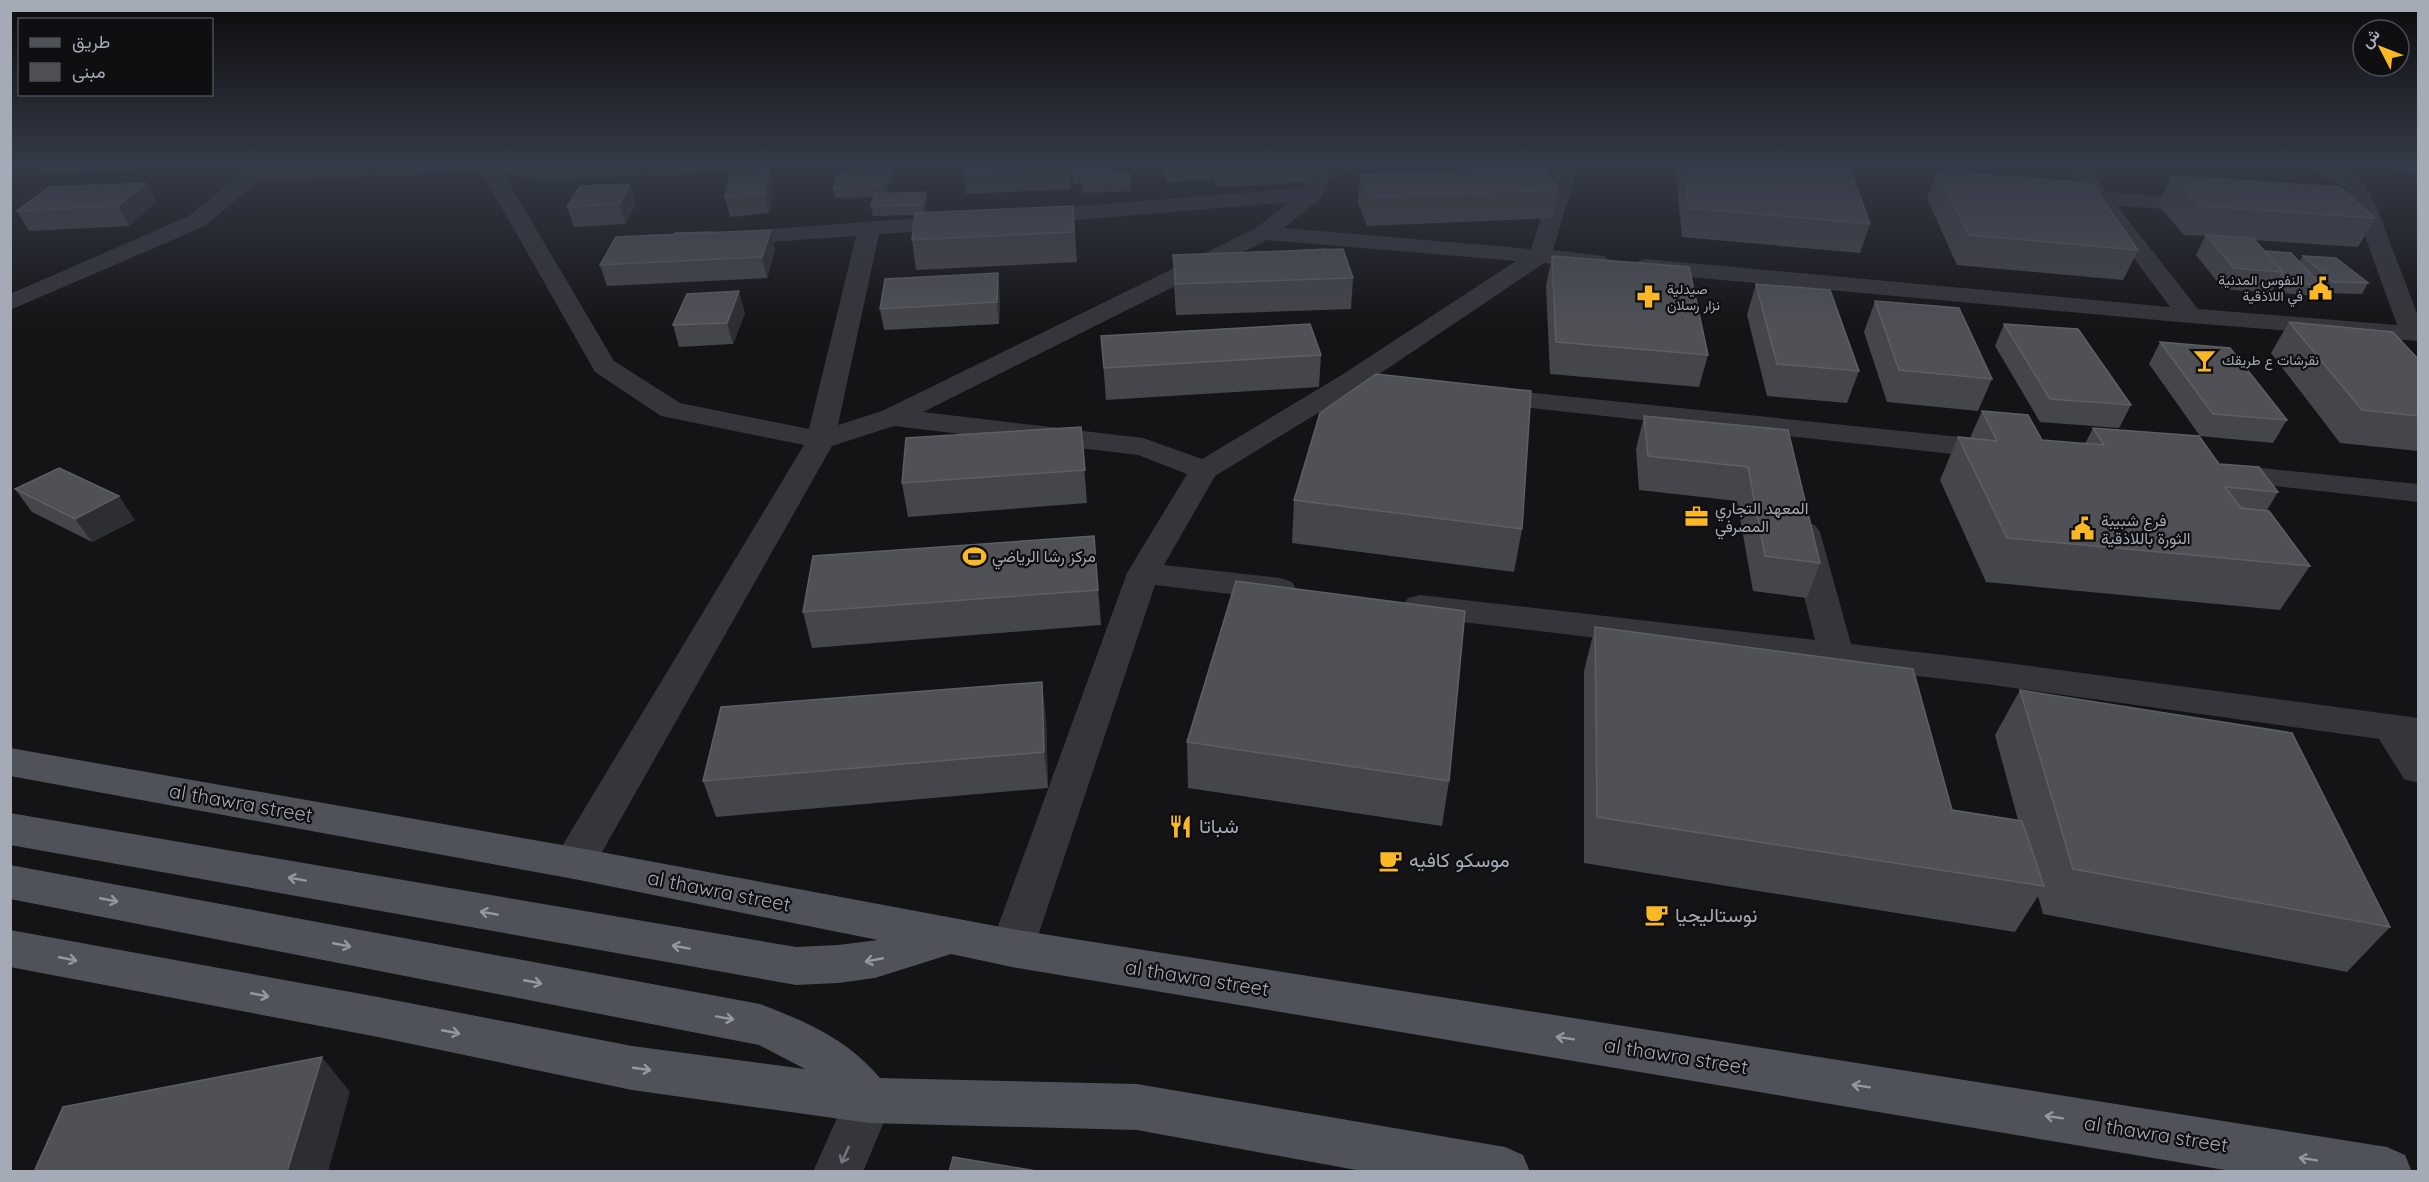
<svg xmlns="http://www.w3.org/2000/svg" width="2429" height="1182" font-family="Quicksand,Vazirmatn,sans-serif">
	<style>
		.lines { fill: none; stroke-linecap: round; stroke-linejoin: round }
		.minor { fill: #35353b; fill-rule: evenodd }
		.major { fill: #50525a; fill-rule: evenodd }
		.wall { fill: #45464b }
		.shaded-wall { fill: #2d2e31 }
		.building { fill: #505157; stroke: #5d5f66; stroke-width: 1.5 }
		.oneway { stroke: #9498a4 }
		.oneway2 { stroke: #73757f }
		.labels { text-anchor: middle; stroke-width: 4.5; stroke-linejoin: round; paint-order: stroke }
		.far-poi-label { font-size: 14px; fill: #a5aab7; stroke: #0f0f11; text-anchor: start }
		.poi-label { font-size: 16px; fill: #a5aab7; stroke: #0f0f11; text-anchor: start }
		.near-street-label { font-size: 20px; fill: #a5aab7; stroke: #0f0f11 }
		.near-poi-label { font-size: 20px; fill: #a5aab7; stroke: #0f0f11; text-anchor: start }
	</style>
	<rect width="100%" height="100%" fill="#141416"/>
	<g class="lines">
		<g class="minor">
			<path d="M254,163H277L273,168L388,163H516L547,168L651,163H799L796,167L789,169L547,180L503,173L614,361L680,403L809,429L856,236L726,245L718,243L715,238L718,233L959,215L967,217L970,222L967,227L959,229L879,234L838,425L882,411L1256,228L1290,202L1029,224L1021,222L1018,217L1021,212L1029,210L1305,188L1314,163H1334L1321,198L1284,228L1531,249L1559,163H1579L1553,250L1605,256L1609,261L1605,266L1597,268L1544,263L1375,377L1418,382L1421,388L1418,394L1408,396L1354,391L1215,476L1164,565L1280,578L1292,582L1296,589L1292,596L1280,600L1155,585L1034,948L1027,961L1012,967L997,961L990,948L1127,573L1187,474L1138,455L894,426L832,446L589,875L574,879L559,875L553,863L559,851L804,445L661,416L595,372L481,171L258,181L205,226L10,310V294L189,216ZM1267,240L1516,261L1340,376L1202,459L1143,438L923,412Z"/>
			<path d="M2064,163H2085L2107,192L2212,200L2215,205L2212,210L2204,211L2117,206L2198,309L2397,325L2353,203L2346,188L2309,167L2306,163H2331L2361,180L2364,184L2375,203L2418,316V341L2190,323L1646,273L1638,271L1634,266L1638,261L1646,259L2170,307Z"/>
			<path d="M1486,388L1999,441L2009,444L2013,450L2009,456L1999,459L1476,402L1472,396L1476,390Z"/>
			<path d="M2223,464L2418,484V502L2213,479L2208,473L2213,467Z"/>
			<path d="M1804,522L1815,525L1820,532L1851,644L1985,660L2418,718V783L2404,779L2379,739L1985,684L1420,617L1408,614L1403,606L1408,598L1420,595L1815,640L1788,532L1793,525Z"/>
			<path d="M869,1077L886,1084L893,1100L863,1172H813L852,1084Z"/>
		</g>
		<g class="major">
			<path d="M10,748L574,847L1012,929L2387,1147L2405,1155L2412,1172H2237L1012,967L951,954L875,978L838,983L796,985L10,845V813L796,947L838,945L878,940L574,879L10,776Z"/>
			<path d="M10,865L760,1004C807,1022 847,1039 880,1078L1137,1084L1505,1147L1523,1155L1530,1172H1367L1137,1130L869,1123L632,1090L378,1037L10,967V930L378,997L632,1046L805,1069L759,1045L10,899Z"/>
		</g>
	</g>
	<g class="wall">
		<path d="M34,163H197L193,166L41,174Z"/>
		<path d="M1069,163L1071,189L966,194L964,175Z"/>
		<path d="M1072,163L1113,174H1130L1131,191L1083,193L1082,184H1073Z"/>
		<path d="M1161,163H1308L1307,182L1217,187L1211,169V179L1167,182Z"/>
		<path d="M1342,163H1526V165L1344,169Z"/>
		<path d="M1678,163H1848L1870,224L1860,253L1682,237L1676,175Z"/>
		<path d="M1899,163H1970L1967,171L1900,165Z"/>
		<path d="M2355,163H2380L2378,167Z"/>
		<path d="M2384,163H2418V174L2385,168Z"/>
		<path d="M890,170L892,179L887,194L926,192L927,202L925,213L1073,206L1077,262L916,270L912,240L915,215L873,216L871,206L874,197L835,198L833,188Z"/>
		<path d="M1937,171L2138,250L2123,280L1957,265L1927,199Z"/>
		<path d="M1360,175L1558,190L1553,218L1367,226L1358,203Z"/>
		<path d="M2171,176L2375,218L2358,247L2254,240L2264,251L2299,262L2303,256L2368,283L2362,294L2327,293L2320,287L2315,296L2282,293L2275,285L2271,293L2223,289L2196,255L2205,236L2184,235L2158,205Z"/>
		<path d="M146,183L156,202L129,226L29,231L17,211Z"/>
		<path d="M630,184L636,204L625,224L574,227L567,207Z"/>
		<path d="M773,189L769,213L730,217L725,197Z"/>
		<path d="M712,232V233L775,250L767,278L607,286L600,265L674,235Z"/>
		<path d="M1173,255L1353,278L1351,309L1176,315L1174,285Z"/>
		<path d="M1552,256L1708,355L1699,387L1550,374L1546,286Z"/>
		<path d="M1756,284L1859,371L1847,403L1767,396L1747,315Z"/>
		<path d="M1000,294L999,324L884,330L880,309Z"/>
		<path d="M1875,301L1992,379L1978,411L1887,402L1864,332Z"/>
		<path d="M745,313L733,344L679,347L673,325Z"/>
		<path d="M2289,322L2418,359V451L2340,443L2271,353Z"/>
		<path d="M2004,324L2131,405L2119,428L2040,422L1995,346Z"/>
		<path d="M1101,336L1321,355L1319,387L1106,400Z"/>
		<path d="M2160,342L2287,420L2273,443L2200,436L2149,364Z"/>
		<path d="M1982,411L2042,440L2085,444L2093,428L2219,464L2278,492L2267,510L2310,566L2280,610L1986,582L1940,480L1958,437L1970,438Z"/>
		<path d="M1644,416L1788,430L1820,563L1807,598L1753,591L1737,501L1639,490L1636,449Z"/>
		<path d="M1081,427L1087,503L908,517L902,483Z"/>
		<path d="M15,489L135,520L92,542L32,512Z"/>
		<path d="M1294,500L1522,529L1514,572L1292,543Z"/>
		<path d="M1094,536L1101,625L812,648L803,612Z"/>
		<path d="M1595,627L1952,810L2018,820L1995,735L2020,690L2390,927L2347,972L2043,914L2038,896L2015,932L1584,863V671Z"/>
		<path d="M1046,717L1048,788L716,817L703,781Z"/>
		<path d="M1187,742L1449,781L1442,826L1188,788Z"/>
	</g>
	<g class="shaded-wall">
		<path d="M769,170L773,189L769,213L765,194Z"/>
		<path d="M890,170L892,179L886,196L884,186Z"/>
		<path d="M146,183L156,202L129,226L118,206Z"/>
		<path d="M630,184L636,204L625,224L619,204Z"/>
		<path d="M926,192L927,202L924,215L923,205Z"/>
		<path d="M771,230L775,250L767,278L762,257Z"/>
		<path d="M998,273L1000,294L999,324L997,302Z"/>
		<path d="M739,291L745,313L733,344L727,323Z"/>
		<path d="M119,496L135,520L92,542L75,519Z"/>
		<path d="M1042,682L1046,717L1048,788L1044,752Z"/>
		<path d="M322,1057L350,1092L328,1172H287Z"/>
	</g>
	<g class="building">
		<path d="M964,163H1069V169L964,175Z"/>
		<path d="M1072,163H1112L1113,173L1100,175L1130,174L1131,181L1082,183L1083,174L1072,175Z"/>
		<path d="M1215,163H1306L1217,168Z"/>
		<path d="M1684,163H1848L1870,224L1689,208Z"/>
		<path d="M1543,167L1558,190L1370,197L1360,175Z"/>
		<path d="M769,170L765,194L725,197L730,173Z"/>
		<path d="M890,170L884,186L833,188L840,171Z"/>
		<path d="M1937,171L2091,183L2138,250L1969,235Z"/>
		<path d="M2171,176L2340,187L2375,218L2199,206Z"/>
		<path d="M146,183L118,206L17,211L49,187Z"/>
		<path d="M630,184L619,204L567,207L580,186Z"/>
		<path d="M926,192L923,205L871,206L875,194Z"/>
		<path d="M1073,206L1074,232L912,240L915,213Z"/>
		<path d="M771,230L762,257L600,265L616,237Z"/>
		<path d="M712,232L711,233L674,235L675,233Z"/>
		<path d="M2206,235L2253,238L2283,272L2234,268Z"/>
		<path d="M1325,249V250L1291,251Z"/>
		<path d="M1343,249L1353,278L1176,284L1173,255Z"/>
		<path d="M2264,251L2291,253L2321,285L2288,283L2281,275L2283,272Z"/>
		<path d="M1552,256L1689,267L1708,355L1556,342Z"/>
		<path d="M2303,256L2336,258L2368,283L2333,282Z"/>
		<path d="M998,273L997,302L880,309L885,279Z"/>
		<path d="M1756,284L1830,290L1859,371L1777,364Z"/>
		<path d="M739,291L727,323L673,325L687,294Z"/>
		<path d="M1875,301L1959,308L1992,379L1899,370Z"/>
		<path d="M2289,322L2393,332L2418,359V416L2362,410Z"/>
		<path d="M1310,324L1321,355L1104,368L1101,336Z"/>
		<path d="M2004,324L2078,329L2131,405L2050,399Z"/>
		<path d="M2160,342L2230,348L2287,420L2213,414Z"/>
		<path d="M1376,374L1531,391L1522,529L1294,500L1320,413Z"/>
		<path d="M1982,411L2028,415L2042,440L2104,445L2093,428L2199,436L2219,464L2259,467L2278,492L2225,487L2241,508L2269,511L2310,566L2007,538L1958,437L1997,441Z"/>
		<path d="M1644,416L1788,430L1820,563L1765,556L1748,467L1648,456Z"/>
		<path d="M1081,427L1085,470L902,483L906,438Z"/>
		<path d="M59,468L119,496L75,519L15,489Z"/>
		<path d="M1094,536L1098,590L803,612L813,556Z"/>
		<path d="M1236,581L1465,611L1449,781L1187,742Z"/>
		<path d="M1595,627L1913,669L1952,810L2022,821L2044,886L1597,817Z"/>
		<path d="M1042,682L1044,752L703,781L721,707Z"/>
		<path d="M2020,690L2292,733L2390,927L2073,869Z"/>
		<path d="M322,1057L287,1172H34L63,1107Z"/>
		<path d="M953,1157L1042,1172H949Z"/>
	</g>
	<defs><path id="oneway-shaft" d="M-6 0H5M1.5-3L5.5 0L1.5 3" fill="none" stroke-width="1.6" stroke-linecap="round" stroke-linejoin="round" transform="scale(1.5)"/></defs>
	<g class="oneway">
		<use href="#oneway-shaft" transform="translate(297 879) rotate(-170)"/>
		<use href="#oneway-shaft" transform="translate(109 900) rotate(11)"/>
		<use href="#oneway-shaft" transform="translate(489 913) rotate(-170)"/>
		<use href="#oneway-shaft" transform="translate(342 945) rotate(11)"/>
		<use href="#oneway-shaft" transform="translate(681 947) rotate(-170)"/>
		<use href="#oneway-shaft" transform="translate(68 959) rotate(11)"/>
		<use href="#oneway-shaft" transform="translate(874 960) rotate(169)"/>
		<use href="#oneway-shaft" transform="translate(533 982) rotate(11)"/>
		<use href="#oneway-shaft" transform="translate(260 995) rotate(11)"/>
		<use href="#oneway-shaft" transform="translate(725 1018) rotate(10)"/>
		<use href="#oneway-shaft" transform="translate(451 1032) rotate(11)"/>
		<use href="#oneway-shaft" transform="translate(1565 1038) rotate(-171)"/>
		<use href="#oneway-shaft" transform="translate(642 1069) rotate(8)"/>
		<use href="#oneway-shaft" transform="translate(1861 1086) rotate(-171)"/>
		<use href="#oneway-shaft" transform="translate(2054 1117) rotate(-171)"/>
		<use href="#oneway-shaft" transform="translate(2308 1159) rotate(-171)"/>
	</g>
	<use class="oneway2" href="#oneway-shaft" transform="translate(845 1155) rotate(114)"/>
	<linearGradient id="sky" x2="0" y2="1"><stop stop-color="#0b0b0c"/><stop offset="0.5" stop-color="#343a47"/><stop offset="1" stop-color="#343a47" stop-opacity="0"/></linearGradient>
	<rect width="2429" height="329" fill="url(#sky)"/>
	<defs>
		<symbol id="civic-bare" viewBox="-9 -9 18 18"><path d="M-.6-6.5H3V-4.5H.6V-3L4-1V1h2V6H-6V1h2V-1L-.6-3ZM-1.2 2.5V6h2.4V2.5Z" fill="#fbb826" stroke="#0f0f11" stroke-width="2.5" paint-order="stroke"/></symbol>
		<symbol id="pharmacy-bare" viewBox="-9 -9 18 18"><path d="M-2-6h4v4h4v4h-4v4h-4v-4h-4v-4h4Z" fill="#fbb826" stroke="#0f0f11" stroke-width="2.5" paint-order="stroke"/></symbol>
		<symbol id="bar-bare" viewBox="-9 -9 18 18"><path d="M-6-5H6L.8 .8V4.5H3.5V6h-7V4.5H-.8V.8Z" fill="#fbb826" stroke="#0f0f11" stroke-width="2.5" paint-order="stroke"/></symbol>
		<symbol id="office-bare" viewBox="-9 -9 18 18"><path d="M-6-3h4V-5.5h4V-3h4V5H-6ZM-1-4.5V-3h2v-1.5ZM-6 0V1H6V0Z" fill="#fbb826" stroke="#0f0f11" stroke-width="2.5" paint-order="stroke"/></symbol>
		<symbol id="stadium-bare" viewBox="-9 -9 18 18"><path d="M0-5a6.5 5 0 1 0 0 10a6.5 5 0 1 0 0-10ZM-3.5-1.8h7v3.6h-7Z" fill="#fbb826" stroke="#0f0f11" stroke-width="2.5" paint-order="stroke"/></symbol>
		<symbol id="restaurant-bare" viewBox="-9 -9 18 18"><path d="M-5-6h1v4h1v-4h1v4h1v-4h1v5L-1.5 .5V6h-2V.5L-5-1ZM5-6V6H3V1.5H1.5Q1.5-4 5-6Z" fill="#fbb826" stroke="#0f0f11" stroke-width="2.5" paint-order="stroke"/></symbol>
		<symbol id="cafe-bare" viewBox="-9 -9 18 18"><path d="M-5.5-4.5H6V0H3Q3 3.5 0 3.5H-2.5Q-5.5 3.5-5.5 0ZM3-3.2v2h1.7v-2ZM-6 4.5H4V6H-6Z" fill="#fbb826" stroke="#0f0f11" stroke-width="2.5" paint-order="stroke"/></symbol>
	</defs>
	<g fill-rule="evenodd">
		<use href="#civic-bare" x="2304" y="272" width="33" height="33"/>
		<use href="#pharmacy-bare" x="1632" y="280" width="33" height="33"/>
		<use href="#bar-bare" x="2188" y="344" width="33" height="33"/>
		<use href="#office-bare" x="1680" y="500" width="33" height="33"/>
		<use href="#civic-bare" x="2066" y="512" width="33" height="33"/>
		<use href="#stadium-bare" x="958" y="540" width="33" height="33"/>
		<use href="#restaurant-bare" x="1164" y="810" width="33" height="33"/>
		<use href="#cafe-bare" x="1374" y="844" width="33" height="33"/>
		<use href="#cafe-bare" x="1640" y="898" width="33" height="33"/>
	</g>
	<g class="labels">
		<g class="far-poi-label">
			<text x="2303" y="285" text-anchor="end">النفوس المدنية<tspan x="2303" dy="16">في اللاذقية</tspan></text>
			<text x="1667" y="294">صيدلية<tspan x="1667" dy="16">نزار رسلان</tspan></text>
			<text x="2222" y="365">نقرشات ع طريقك</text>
		</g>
		<g class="poi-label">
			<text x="1715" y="514">المعهد التجاري<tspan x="1715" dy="18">المصرفي</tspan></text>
			<text x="2101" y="526">فرع شبيبة<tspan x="2101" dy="18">الثورة باللاذقية</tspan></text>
			<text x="992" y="562">مركز رشا الرياضي</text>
		</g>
		<g class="near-street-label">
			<text transform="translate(241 803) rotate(10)" y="7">al thawra street</text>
			<text transform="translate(719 891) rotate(11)" y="7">al thawra street</text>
			<text transform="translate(1197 978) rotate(9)" y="7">al thawra street</text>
			<text transform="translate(1676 1056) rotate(9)" y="7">al thawra street</text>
			<text transform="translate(2156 1134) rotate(9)" y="7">al thawra street</text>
		</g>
		<g class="near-poi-label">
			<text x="1199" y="833">شباتا</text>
			<text x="1409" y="867">موسكو كافيه</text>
			<text x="1675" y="922">نوستاليجيا</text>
		</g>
	</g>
	<rect width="2429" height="1182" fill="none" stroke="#a5aab7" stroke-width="24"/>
	<rect x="18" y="18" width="195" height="78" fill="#0f0f11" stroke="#4b4d53" stroke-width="1.5"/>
	<rect x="30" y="38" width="30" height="9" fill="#50525a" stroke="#4b4d53" stroke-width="1.5"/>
	<text x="72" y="48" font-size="18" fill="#a5aab7">طريق</text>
	<rect x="30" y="63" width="30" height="18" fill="#505157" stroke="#4b4d53" stroke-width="1.5"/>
	<text x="72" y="78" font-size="18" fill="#a5aab7">مبنى</text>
	<g transform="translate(2381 48) rotate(312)"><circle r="28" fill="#0f0f11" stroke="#4b4d53" stroke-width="1.5"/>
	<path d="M0-4.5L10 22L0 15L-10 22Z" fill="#fbb826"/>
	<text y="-9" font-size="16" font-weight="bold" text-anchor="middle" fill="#a5aab7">ش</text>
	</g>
</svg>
